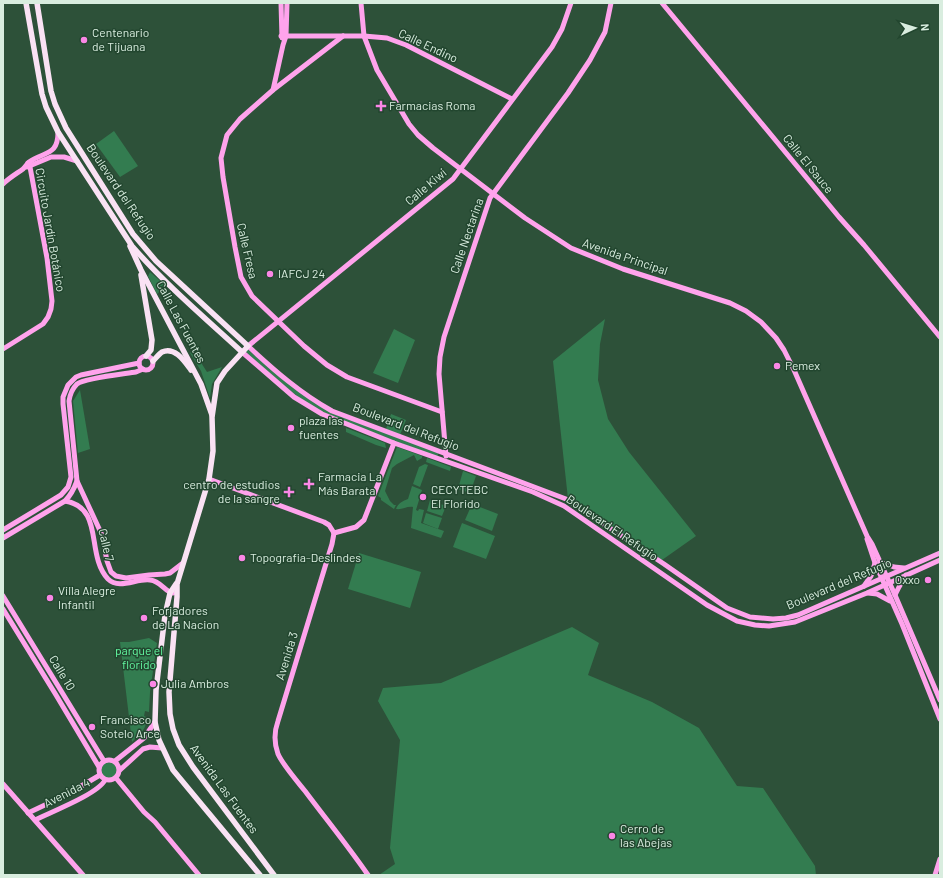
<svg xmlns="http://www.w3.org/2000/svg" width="943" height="878" font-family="Barlow,sans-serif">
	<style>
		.green { fill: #337c50 }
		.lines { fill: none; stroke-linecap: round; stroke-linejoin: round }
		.secondary { stroke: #ffa3ec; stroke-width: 5 }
		.primary { stroke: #fae2f4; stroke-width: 5.5 }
		.poi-dot { fill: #fb87e6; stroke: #22462f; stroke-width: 1.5 }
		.labels { text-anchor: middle; stroke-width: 3; stroke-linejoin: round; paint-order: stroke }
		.poi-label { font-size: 12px; fill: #d9eddf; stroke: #22462f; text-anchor: start }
		.street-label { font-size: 12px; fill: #d9eddf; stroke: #22462f }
		.park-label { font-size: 12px; fill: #64faa2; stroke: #22462f }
	</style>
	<rect width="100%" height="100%" fill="#2d5139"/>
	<g class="green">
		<path d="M114,131L138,166L120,177L96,144Z"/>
		<path d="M150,272L166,286L157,294L148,276Z"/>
		<path d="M605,319L600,344L598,380L608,419L629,452L696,536L662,560L568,499L553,361Z"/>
		<path d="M394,329L415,340L398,383L373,373Z"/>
		<path d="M247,349L297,391L327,410L439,452L437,457C418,450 399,442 380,435C354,425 327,416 304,401C283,386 264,368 245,351Z"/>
		<path d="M193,350L207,372L222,367L212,384L210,398L201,371L190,353Z"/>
		<path d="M80,390L90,449L78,453L73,401Z"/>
		<path d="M391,414L406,420L400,435L386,429Z"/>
		<path d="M346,428L385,443L386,448L376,445L346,432Z"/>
		<path d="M397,447L422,456V458L417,461L414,455L397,464L392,468L385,491L390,501L394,505H396L394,509L381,500V498L378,496Z"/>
		<path d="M427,458L451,467L450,471L426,462Z"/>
		<path d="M425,464L428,465L420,487L413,484L419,467Z"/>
		<path d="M463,471L476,476L470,493L458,489Z"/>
		<path d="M412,486L422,490L416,510L418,511L419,509L424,510L421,523L444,531L441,538L411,528L413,507C407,506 402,510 396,509C398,503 403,501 408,499Z"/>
		<path d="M430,500L446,506L442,516L427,511Z"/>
		<path d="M472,504L498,514L492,531L465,520Z"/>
		<path d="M426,513L442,518L438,529L423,523Z"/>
		<path d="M462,523L495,536L486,559L453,547Z"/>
		<path d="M359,553L421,572L410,608L348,589Z"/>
		<path d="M572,627L599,643L588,675L652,702L699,728L737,786L763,788L815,866L816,875H379L395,864L390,848L400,740L378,701L383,688L441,683Z"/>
		<path d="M149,638L157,643L150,692L149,712L145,711L144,716L146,717C148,728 140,734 132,742L120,642H129Z"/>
		<circle cx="109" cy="770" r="8"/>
	</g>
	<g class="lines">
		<g class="secondary">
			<path d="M281,3L282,38"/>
			<path d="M361,3L364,36L377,70L409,124L418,135L433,148L525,218L571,248L623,269L730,303L746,311L761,322L776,338L784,350L794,370L867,536L872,544L895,595L940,700"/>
			<path d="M571,3L562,29L552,47L453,179L248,346C275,371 300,393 332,411L566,499L664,564L727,608L750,617L773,619L786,618L798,615L940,553"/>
			<path d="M662,3L839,217L864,245L940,337"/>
			<path d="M281,36H364L387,38L406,45L512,99"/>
			<path d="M343,36L273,90L240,119L227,135L221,158L223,177L235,247L241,277L252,296L304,346L327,365L347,377L442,412"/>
			<path d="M273,90L283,45L286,36L287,3"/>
			<path d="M27,167L51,157H64L77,161"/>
			<path d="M3,184C9,178 16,174 23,169C25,167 27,164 29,162C45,151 58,156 58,132"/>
			<path d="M3,349L43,324L48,317L51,309L52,301L47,258L30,167L28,163"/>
			<path d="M242,352L294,397L322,414L394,443L533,492L564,506L707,605L737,621L755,625L769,626L795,622L867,593L940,560"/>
			<circle cx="146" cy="363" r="7"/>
			<path d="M446,456L439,374L440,357L444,337L490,198L568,93L590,60L605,32L611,3"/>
			<path d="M209,479L324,522L329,525L334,533"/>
			<path d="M77,481L102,535L107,561L111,572L116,576L126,578L149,575L165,574L170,573L183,563"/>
			<path d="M65,501C105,508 85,554 108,579C119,590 137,578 150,580C161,581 165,592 173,593"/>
			<path d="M3,530L61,495L68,487L71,477L63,404V397L68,385L76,377L81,375L139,363"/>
			<path d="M334,533L332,544L278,721C274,732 274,743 278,754C283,765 297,781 305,791C326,819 348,846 368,875"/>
			<path d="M334,533L356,527L364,520L394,443"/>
			<path d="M3,538L65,501C71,495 74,489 77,481L69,401C70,394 72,389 77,384C85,378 124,374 136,372L143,369"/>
			<path d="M867,539L875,563L902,624L940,719"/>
			<path d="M880,562L894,567L904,568"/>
			<path d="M864,586L871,576L875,563"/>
			<path d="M868,593L877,594L890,601"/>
			<path d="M895,595L899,587L906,575"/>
			<path d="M3,596L104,761"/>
			<path d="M3,609L56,695L99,767"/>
			<circle cx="109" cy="770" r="10"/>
			<path d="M115,761L144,738L155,722"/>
			<path d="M120,770L143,749L150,747L162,748"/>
			<path d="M116,778L144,812L155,822L199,875"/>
			<path d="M3,784L83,875"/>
			<path d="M28,813L66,795L100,775"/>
			<path d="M35,820C51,812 98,794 105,780"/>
			<path d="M935,875L940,859"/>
		</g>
		<g class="primary">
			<path d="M26,3L42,94L46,107L58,132L132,246C165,284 205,318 242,352"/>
			<path d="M37,3L51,91L55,104L66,128L133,234L156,261L248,346L225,371L217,383L212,417L213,451L209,479L177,584V597L169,692L170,714L173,729L179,745L193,767L274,875"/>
			<path d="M130,246L141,270L201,384L212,415"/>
			<path d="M141,275L152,340L151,350L146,356"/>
			<path d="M153,361C156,358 159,354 162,352C175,346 185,362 191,370"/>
			<path d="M176,584L170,593L165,615L156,690L155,722L159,740L173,770L260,875"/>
		</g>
	</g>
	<g class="poi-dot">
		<circle cx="84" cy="40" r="4"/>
		<path d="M379 100h4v4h4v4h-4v4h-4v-4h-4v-4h4z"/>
		<circle cx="270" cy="274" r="4"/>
		<circle cx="777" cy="366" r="4"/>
		<circle cx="291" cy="428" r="4"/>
		<path d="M307 478h4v4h4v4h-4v4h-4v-4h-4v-4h4z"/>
		<path d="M287 486h4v4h4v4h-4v4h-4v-4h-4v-4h4z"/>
		<circle cx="423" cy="497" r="4"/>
		<circle cx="242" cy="558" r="4"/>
		<circle cx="928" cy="580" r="4"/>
		<circle cx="50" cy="598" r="4"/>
		<circle cx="144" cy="618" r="4"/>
		<circle cx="153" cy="684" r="4"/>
		<circle cx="92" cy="727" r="4"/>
		<circle cx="612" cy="836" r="4"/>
	</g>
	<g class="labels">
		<g class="poi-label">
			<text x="92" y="37">Centenario<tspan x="92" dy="14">de Tijuana</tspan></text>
			<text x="389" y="110">Farmacias Roma</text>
			<text x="278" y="278">IAFCJ 24</text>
			<text x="785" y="370">Pemex</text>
			<text x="299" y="425">plaza las<tspan x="299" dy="14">fuentes</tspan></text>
			<text x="318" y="481">Farmacia La<tspan x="318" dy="14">Más Barata</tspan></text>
			<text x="280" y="489" text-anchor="end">centro de estudios<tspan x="280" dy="14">de la sangre</tspan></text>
			<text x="431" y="494">CECYTEBC<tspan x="431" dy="14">El Florido</tspan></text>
			<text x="250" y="562">Topografia-Deslindes</text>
			<text x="920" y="584" text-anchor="end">Oxxo</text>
			<text x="58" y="595">Villa Alegre<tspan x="58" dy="14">Infantil</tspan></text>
			<text x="152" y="615">Forjadores<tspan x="152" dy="14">de La Nacion</tspan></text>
			<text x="161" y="688">Julia Ambros</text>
			<text x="100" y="724">Francisco<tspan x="100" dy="14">Sotelo Arce</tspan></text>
			<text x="620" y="833">Cerro de<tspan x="620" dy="14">las Abejas</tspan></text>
		</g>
		<g class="street-label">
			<text transform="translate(428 46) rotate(25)" y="4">Calle Endino</text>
			<text transform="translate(808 164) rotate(51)" y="4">Calle El Sauce</text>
			<text transform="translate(426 187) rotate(-40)" y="4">Calle Kiwi</text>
			<text transform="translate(121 192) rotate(56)" y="4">Boulevard del Refugio</text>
			<text transform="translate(50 230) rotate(80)" y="4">Circuito Jardín Botánico</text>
			<text transform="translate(467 236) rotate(-71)" y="4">Calle Nectarina</text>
			<text transform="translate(247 251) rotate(77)" y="4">Calle Fresa</text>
			<text transform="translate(625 257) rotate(19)" y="4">Avenida Principal</text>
			<text transform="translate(181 322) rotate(62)" y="4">Calle Las Fuentes</text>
			<text transform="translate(406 427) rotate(21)" y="4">Boulevard del Refugio</text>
			<text transform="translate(612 528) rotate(34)" y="4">Boulevard El Refugio</text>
			<text transform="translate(106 545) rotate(77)" y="4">Calle 7</text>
			<text transform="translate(839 584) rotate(-23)" y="4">Boulevard del Refugio</text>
			<text transform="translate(287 656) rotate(-73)" y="4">Avenida 3</text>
			<text transform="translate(62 673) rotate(59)" y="4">Calle 10</text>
			<text transform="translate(224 789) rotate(54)" y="4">Avenida Las Fuentes</text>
			<text transform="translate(67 793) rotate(-27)" y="4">Avenida 4</text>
		</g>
		<g class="park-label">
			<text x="139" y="655">parque el<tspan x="139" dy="14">florido</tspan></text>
		</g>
	</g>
	<rect width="943" height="878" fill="none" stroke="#d9eddf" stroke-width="8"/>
	<g transform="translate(915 28) rotate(86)" stroke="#22462f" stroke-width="3" paint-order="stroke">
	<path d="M0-3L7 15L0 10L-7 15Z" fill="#d9eddf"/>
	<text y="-6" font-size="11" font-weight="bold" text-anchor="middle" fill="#d9eddf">N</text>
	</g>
</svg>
